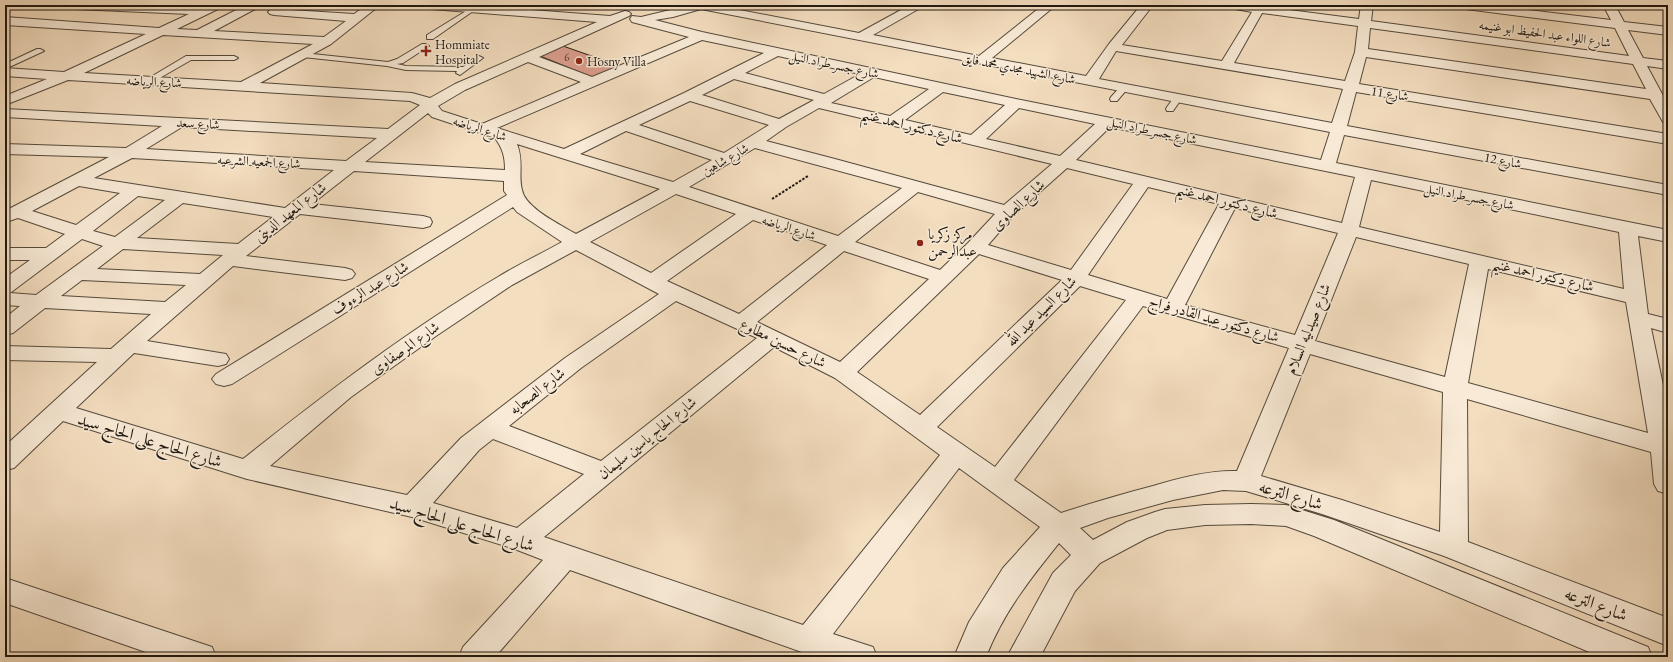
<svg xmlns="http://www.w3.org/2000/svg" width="1673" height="662" font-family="'EB Garamond',Amiri,serif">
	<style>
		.building { fill: #dc9e8e; stroke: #201910 }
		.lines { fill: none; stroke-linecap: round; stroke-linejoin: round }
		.service-casing { stroke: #554a3c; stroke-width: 2 }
		.minor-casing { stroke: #554a3c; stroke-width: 2 }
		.path { stroke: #201910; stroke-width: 2; stroke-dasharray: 2.5 1.5; stroke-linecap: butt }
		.service { fill: #f8ead6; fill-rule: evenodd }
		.minor { fill: #f8ead6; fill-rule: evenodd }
		.poi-dot { fill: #8f2418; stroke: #f8ead6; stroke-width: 1.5 }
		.labels { text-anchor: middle; stroke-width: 3; stroke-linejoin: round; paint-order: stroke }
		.far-number-label { font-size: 11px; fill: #4f3a30 }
		.far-street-label { font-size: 13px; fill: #201910; stroke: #f8ead6 }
		.far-poi-label { font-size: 13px; fill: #201910; stroke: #f8ead6; text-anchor: start }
		.street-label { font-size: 15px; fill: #201910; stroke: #f8ead6 }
		.poi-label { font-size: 15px; fill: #201910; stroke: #f8ead6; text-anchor: start }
		.near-street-label { font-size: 18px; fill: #201910; stroke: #f8ead6 }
	</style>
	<rect width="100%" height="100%" fill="#f4dec0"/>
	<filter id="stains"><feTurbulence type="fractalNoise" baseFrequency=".005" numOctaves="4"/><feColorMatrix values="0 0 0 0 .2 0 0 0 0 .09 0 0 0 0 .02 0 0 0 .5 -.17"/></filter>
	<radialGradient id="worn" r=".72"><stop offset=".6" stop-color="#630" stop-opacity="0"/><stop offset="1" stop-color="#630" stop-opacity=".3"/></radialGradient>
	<path class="building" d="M563,46L620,66L592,77L540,56Z"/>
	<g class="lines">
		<defs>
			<g id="service">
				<path d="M471,8L476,9L433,39H427V35Z"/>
				<path d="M422,44H425L429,46L403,63L397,64L406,66L463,67L479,56L483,58L460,75L456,73L457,71L406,70L387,66L303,57L299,55L303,53L388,62L397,59Z"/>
				<path d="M37,49H40L44,51L5,69V64Z"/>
				<path d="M186,56H234L238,58L234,60H191L151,83H148L144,81Z"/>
				<path d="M1121,86H1127L1128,88L1117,101H1111L1110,99L1111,97Z"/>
				<path d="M1178,95L1182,98L1173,111H1167L1166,109L1167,107L1175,96Z"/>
			</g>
			<g id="minor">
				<path d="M46,5H137L202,8L209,5H224L222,7L177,29L197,30L246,5H261L259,7L214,31L324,37L346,21L274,15L270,14L268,12L270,10L274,9L354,14L367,5H380L331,44L260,83L412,93L430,98L455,84L597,22L419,8L415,7L413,5H465L610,16L625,11L629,12L631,14L629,16L539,57L592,77L689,37L632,22L630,19L632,16L641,17L691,5H714L859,33L910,5H924L922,7L873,35L979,56L1043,5H1056L992,58L1086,76L1109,44L1141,5H1153L1122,45L1222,61L1252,12L1224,7L1222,5L1259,6L1359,19L1361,5H1373L1371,21L1629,56L1615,28L1458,8L1454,7L1452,5H1486L1611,20L1603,5H1615L1624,22L1668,27V35L1628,30L1643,58L1668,61V69L1647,66L1668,105V124L1663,122L1650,99L1366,57L1359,84L1668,134V144L1356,92L1347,126L1668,185V195L1344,135L1336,163L1668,230V242L1638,236L1648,314L1668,319V333L1651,328L1668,409V494L1658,491L1654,484L1651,452L1467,399L1468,542L1668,618V646L1444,556L1322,514L1246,491L1223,490L1173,500L1108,518L1080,528L1093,540L1127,522L1155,512L1165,509L1205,505L1251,504L1286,505L1334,520L1648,647L1652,657H1601L1314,536L1286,526L1251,524L1205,525L1167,530L1147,538L1100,563L1075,591L1040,657H1007L1053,573L1071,555L1059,543C1030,579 1003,613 986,657H954L969,622L1003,568L1040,527L959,468L833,634L873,647L877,657H816L570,570L495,657H459L463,647L543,560L512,548L412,517L247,479L63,421L14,468L5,470V446L97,362L5,360V346L111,349L151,314L45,308L13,333L5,335V318L20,306L5,305V278L30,260H5V248H46L65,234L18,218L9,221L5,220V211L109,157L5,154V144L126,148L162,126L5,117V109L388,129L420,105L410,101L68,80L5,105V96L47,79L5,76V68L64,72L146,34L5,25V17L159,28L189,14L52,8L48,7ZM701,9L1330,132L1321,160L1016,99L702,32L655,20L673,17ZM1262,13L1358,26L1355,52L1345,81L1234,63ZM1370,28L1633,64L1646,89L1368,49ZM163,35L313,44L241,82L84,73ZM702,40L764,53L684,93L564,149L497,128ZM1116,51L1343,89L1332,123L1099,79ZM778,56L860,74L824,94L745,73ZM528,62L581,82L482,124L442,111L438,106L465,90ZM874,77L929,89L890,116L831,103ZM734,79L814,100L779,119L702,95ZM943,92L1005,105L971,135L905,120ZM690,101L769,125L724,153L639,125ZM819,108L1052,164L1004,205L835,159L766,141L786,127ZM1019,108L1095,124L1060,156L986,139ZM428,113L432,117L495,138C503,149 505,157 505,170L365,162ZM182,127L377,138L346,161L146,149ZM1110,127L1355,177L1342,223L1076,160ZM626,131L712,160L673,182L580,154ZM517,144L660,189L576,234C561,225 525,208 522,190C518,174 524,162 517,144ZM755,148L902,188L838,236L689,187ZM132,158L334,170L285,208L94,178ZM1067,168L1133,184L1071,270L988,245L1013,216ZM354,171L504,181V191L507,195L216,374L212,379L216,384L224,386L232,384L513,207L517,212L562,242C541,254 519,264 498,277C408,330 325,394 243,459L76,408L134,353L218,366L226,364L229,359L226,354L147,341L233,266L345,280L352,278L355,274L352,270L345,268L246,256L300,214L423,228L430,226L432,222L430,218L423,216L312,204ZM1371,180L1619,232L1624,289L1359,227ZM79,186L120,193L76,225L32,211ZM1148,187L1219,204L1167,299L1088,275ZM918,192L995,214L968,243L940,270L855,242ZM676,194L736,214L651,273L590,242ZM138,196L165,200L115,237L93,231ZM183,203L273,217L238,244L137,238ZM1235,208L1338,233L1295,335L1185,305ZM753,220L827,245L739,314L667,281ZM1356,237L1469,264L1445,377L1315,341ZM82,239L103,246L36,295L10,293ZM123,249L223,255L200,274L97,269ZM576,250L659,294L565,358L461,438L407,495L270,466L351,397L436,336L512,285ZM844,251L929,279L840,362L757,322ZM979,254L1062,280L920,415L857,372ZM1488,269L1626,302L1648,433L1468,383ZM82,280L186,285L165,302L61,296ZM1080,286L1126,300L995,467L937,427ZM676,301L757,338L601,461L509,426L581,368ZM1143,306L1289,348L1237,471C1209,470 1179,478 1153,486C1122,494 1092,503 1061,513L1014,480ZM774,347L835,378L940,455L803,625L544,537ZM1310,354L1443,392L1440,532L1342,500L1261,476ZM493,439L584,474L517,528L433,503L479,450Z"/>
				<path d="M5,578L212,647L216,657H160L5,603Z"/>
			</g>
		</defs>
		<use href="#service" class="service-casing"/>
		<use href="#minor" class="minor-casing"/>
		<path class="path" d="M772,199L808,176"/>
		<use href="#service" class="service"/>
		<use href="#minor" class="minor"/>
	</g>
	<g class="poi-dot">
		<path d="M424 45h4v4h4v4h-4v4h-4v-4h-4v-4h4z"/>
		<circle cx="579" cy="61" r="4"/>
		<circle cx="920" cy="243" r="4"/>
	</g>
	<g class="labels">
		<g class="far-number-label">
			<text x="567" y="61">6</text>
		</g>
		<g class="far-street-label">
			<text transform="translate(1545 33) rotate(8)" y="5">شارع اللواء عبد الحفيظ ابو غنيمه</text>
			<text transform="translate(834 64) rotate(12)" y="5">شارع جسر طراد النيل</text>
			<text transform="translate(1019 68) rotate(11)" y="5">شارع الشهيد مجدي محمد فايق</text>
			<text transform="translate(154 81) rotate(3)" y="5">شارع الرياضه</text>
			<text transform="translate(1390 93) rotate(9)" y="5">شارع 11</text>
			<text transform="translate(198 123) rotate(3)" y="5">شارع سعد</text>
			<text transform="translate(480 128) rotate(18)" y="5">شارع الرياضه</text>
			<text transform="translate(1152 130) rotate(12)" y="5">شارع جسر طراد النيل</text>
			<text transform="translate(725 159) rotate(-30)" y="5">شارع شاهين</text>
			<text transform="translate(1503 160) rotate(11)" y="5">شارع 12</text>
			<text transform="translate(259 161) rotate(3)" y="5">شارع الجمعيه الشرعيه</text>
			<text transform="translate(1469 196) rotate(11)" y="5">شارع جسر طراد النيل</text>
			<text transform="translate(789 227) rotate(18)" y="5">شارع الرياضه</text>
		</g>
		<g class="far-poi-label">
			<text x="435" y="49">Hommiate<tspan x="435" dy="15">Hospital</tspan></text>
			<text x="587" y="66">Hosny Villa</text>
		</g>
		<g class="street-label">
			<text transform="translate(912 126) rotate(14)" y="5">شارع دكتور احمد غنيم</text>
			<text transform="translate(1227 201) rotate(14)" y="5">شارع دكتور احمد غنيم</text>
			<text transform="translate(1018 205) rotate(-43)" y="5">شارع الصاوى</text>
			<text transform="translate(290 212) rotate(-38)" y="5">شارع المعهد الدينى</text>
			<text transform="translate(1543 275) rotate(13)" y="5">شارع دكتور احمد غنيم</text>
			<text transform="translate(370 288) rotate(-32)" y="5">شارع عبد الرءوف</text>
			<text transform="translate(1041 311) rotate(-45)" y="5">شارع السيد عبد الله</text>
			<text transform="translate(1214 319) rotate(16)" y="5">شارع دكتور عبد القادر فراج</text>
			<text transform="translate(1308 329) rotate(-68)" y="5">شارع صيدليه السلام</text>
			<text transform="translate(783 343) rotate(26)" y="5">شارع حسين مطاوع</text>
			<text transform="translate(405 348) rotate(-35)" y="5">شارع المرصفاوى</text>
			<text transform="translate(537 391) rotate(-38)" y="5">شارع الصحابه</text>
			<text transform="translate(647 438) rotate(-39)" y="5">شارع الحاج ياسين سليمان</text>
		</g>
		<g class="poi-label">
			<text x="928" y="239">مركز زكريا<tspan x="928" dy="17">عبدالرحمن</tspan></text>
		</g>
		<g class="near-street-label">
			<text transform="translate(150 440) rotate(17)" y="6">شارع الحاج على الحاج سيد</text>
			<text transform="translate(1291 495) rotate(17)" y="6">شارع الترعه</text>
			<text transform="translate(462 524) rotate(17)" y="6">شارع الحاج على الحاج سيد</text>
			<text transform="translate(1596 604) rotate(21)" y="6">شارع الترعه</text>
		</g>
	</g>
	<rect width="1673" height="662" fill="none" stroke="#f4dec0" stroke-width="20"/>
	<rect x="6" y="6" width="1661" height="650" fill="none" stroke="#201910" stroke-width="2"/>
	<rect x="10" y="10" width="1653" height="642" fill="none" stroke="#201910"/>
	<rect width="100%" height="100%" filter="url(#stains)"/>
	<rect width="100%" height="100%" fill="url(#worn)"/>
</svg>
